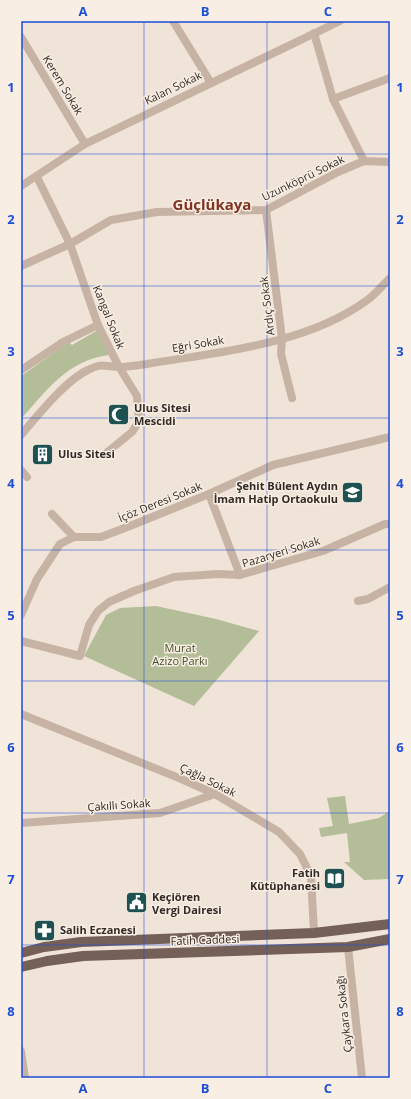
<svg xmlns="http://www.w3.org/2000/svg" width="411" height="1099" font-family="'Open Sans',sans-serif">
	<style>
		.green { fill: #b3be98 }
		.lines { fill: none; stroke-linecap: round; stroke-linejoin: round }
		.minor { stroke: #c7b3a4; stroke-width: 8 }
		.primary { stroke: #746057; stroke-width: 10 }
		.grid { fill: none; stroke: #1d4ed8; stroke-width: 1; stroke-opacity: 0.55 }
		.labels { text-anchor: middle; stroke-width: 3; stroke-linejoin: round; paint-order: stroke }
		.street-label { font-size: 11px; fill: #332926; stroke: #f8eee3 }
		.poi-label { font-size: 11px; font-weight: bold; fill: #332926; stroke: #f8eee3; text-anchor: start }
		.park-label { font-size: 11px; fill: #44502a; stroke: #f8eee3 }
		.district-label { font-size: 15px; font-weight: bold; fill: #7f3422; stroke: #f8eee3 }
		.neatline { fill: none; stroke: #1d4ed8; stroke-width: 1.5 }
		.grid-label { font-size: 13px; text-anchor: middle; font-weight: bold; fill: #1d4ed8 }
	</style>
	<rect width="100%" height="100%" fill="#f0e3d7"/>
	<g class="green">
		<path d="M98,330L109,355C68,360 47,390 21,419V376L69,342L72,345Z"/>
		<path d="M156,606L216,619L259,631L194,706L84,656L106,615L120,608Z"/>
		<path d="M345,796L349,824L379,818L390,811V879L364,880L344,862H350L347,833L321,837L319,828L333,826L327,798Z"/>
	</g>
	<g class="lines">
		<g class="minor">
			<path d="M173,21L211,83"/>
			<path d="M314,33L333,99L364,161"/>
			<path d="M21,37L85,144"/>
			<path d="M333,99L390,78"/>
			<path d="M37,177L70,244L98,325L119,367L137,396L139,421L132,432L105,454"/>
			<path d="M21,186L85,144L340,21"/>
			<path d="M266,210L282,339L281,354L292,398"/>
			<path d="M21,266L70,244L111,220L157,212L266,210L338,172L364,161L390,162"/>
			<path d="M21,370L63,342L98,325"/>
			<path d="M21,435C37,416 66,380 88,370C104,362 104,367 120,367C128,367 138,365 147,364C218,352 305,345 366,301C375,295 382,286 390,278"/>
			<path d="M21,470L27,477"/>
			<path d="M209,494L240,575"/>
			<path d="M52,514L74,537"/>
			<path d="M358,601L368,599L390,587"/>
			<path d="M21,615L37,579L60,544L74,537H101L130,526L209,494L273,465L390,437"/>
			<path d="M21,641L80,656L89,625L98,611L109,602L134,591L174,577L218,574L240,575L323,551L385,524H390"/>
			<path d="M21,714L179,778L215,794L279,832L300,854L311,876L314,933"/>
			<path d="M21,823L160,813L215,794"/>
			<path d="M348,947L362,1078"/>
			<path d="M21,1051L25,1078"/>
		</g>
		<g class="primary">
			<path d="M21,953L44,947L81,942L314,933L390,924"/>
			<path d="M21,967L47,961L83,956L348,947L390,939"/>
		</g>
	</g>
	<path class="grid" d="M144,21V1078M267,21V1078M21,154H390M21,286H390M21,418H390M21,550H390M21,681H390M21,813H390M21,945H390"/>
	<defs>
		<symbol id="mosque-square" viewBox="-11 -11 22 22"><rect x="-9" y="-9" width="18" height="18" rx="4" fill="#1d5152" stroke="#f8eee3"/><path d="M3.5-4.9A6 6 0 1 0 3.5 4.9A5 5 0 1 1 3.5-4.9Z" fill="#fff"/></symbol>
		<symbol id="building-square" viewBox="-11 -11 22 22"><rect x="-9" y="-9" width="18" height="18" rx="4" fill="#1d5152" stroke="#f8eee3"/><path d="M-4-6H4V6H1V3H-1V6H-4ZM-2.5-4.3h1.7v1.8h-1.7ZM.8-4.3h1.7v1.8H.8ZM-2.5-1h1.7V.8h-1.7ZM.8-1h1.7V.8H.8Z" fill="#fff"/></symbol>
		<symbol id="school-square" viewBox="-11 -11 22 22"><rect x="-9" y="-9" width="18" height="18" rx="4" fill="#1d5152" stroke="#f8eee3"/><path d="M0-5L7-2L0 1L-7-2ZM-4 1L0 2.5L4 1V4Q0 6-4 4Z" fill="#fff"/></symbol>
		<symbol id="library-square" viewBox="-11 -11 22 22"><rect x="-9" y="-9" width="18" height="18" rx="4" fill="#1d5152" stroke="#f8eee3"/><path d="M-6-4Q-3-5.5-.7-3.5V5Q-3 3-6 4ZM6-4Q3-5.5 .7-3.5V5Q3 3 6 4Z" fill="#fff"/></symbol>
		<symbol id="civic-square" viewBox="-11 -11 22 22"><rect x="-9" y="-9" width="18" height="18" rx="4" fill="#1d5152" stroke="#f8eee3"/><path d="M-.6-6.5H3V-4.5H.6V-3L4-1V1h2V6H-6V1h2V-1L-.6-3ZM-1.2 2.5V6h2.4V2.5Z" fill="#fff"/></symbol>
		<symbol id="pharmacy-square" viewBox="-11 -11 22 22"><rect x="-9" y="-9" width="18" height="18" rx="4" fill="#1d5152" stroke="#f8eee3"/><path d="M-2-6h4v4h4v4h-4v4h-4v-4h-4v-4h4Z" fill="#fff"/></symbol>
	</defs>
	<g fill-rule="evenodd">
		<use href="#mosque-square" x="106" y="402" width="25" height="25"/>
		<use href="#building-square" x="30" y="442" width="25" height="25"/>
		<use href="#school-square" x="340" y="480" width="25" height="25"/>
		<use href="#library-square" x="322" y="866" width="25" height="25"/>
		<use href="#civic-square" x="124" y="890" width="25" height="25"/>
		<use href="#pharmacy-square" x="32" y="918" width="25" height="25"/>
	</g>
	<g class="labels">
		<g class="street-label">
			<text transform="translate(63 85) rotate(59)" y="4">Kerem Sokak</text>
			<text transform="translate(173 88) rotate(-26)" y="4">Kalan Sokak</text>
			<text transform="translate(303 178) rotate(-26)" y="4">Uzunköprü Sokak</text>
			<text transform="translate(267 306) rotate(-97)" y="4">Ardıç Sokak</text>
			<text transform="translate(109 317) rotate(68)" y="4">Kangal Sokak</text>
			<text transform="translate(198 344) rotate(-10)" y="4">Eğri Sokak</text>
			<text transform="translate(160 502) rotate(-22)" y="4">İçöz Deresi Sokak</text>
			<text transform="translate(281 552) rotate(-17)" y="4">Pazaryeri Sokak</text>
			<text transform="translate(208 780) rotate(26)" y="4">Çağla Sokak</text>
			<text transform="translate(119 805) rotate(-4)" y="4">Çakıllı Sokak</text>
			<text transform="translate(205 940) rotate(-2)" y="4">Fatih Caddesi</text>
			<text transform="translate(344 1014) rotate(-96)" y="4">Çaykara Sokağı</text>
		</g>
		<g class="poi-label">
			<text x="134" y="412">Ulus Sitesi<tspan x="134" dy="13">Mescidi</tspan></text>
			<text x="58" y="458">Ulus Sitesi</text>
			<text x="338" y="490" text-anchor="end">Şehit Bülent Aydın<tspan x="338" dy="13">İmam Hatip Ortaokulu</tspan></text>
			<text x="320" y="877" text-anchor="end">Fatih<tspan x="320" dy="13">Kütüphanesi</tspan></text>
			<text x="152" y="901">Keçiören<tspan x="152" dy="13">Vergi Dairesi</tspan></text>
			<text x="60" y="934">Salih Eczanesi</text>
		</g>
		<g class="park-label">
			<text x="180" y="652">Murat<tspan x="180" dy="13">Azizo Parkı</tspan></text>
		</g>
		<g class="district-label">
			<text x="212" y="210">Güçlükaya</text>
		</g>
	</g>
	<rect width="411" height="1099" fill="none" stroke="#f8eee3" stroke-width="44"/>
	<rect x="22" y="22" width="367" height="1055" class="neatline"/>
	<g class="grid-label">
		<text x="83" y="16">A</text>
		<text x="205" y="16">B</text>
		<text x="328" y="16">C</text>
		<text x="11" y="92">1</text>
		<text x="400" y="92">1</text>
		<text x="11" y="224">2</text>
		<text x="400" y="224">2</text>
		<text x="11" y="356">3</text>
		<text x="400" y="356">3</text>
		<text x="11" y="488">4</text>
		<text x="400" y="488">4</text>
		<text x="11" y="620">5</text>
		<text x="400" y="620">5</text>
		<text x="11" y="752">6</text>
		<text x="400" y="752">6</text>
		<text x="11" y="884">7</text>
		<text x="400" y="884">7</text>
		<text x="11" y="1016">8</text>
		<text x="400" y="1016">8</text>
		<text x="83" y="1093">A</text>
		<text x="205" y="1093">B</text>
		<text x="328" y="1093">C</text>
	</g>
</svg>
